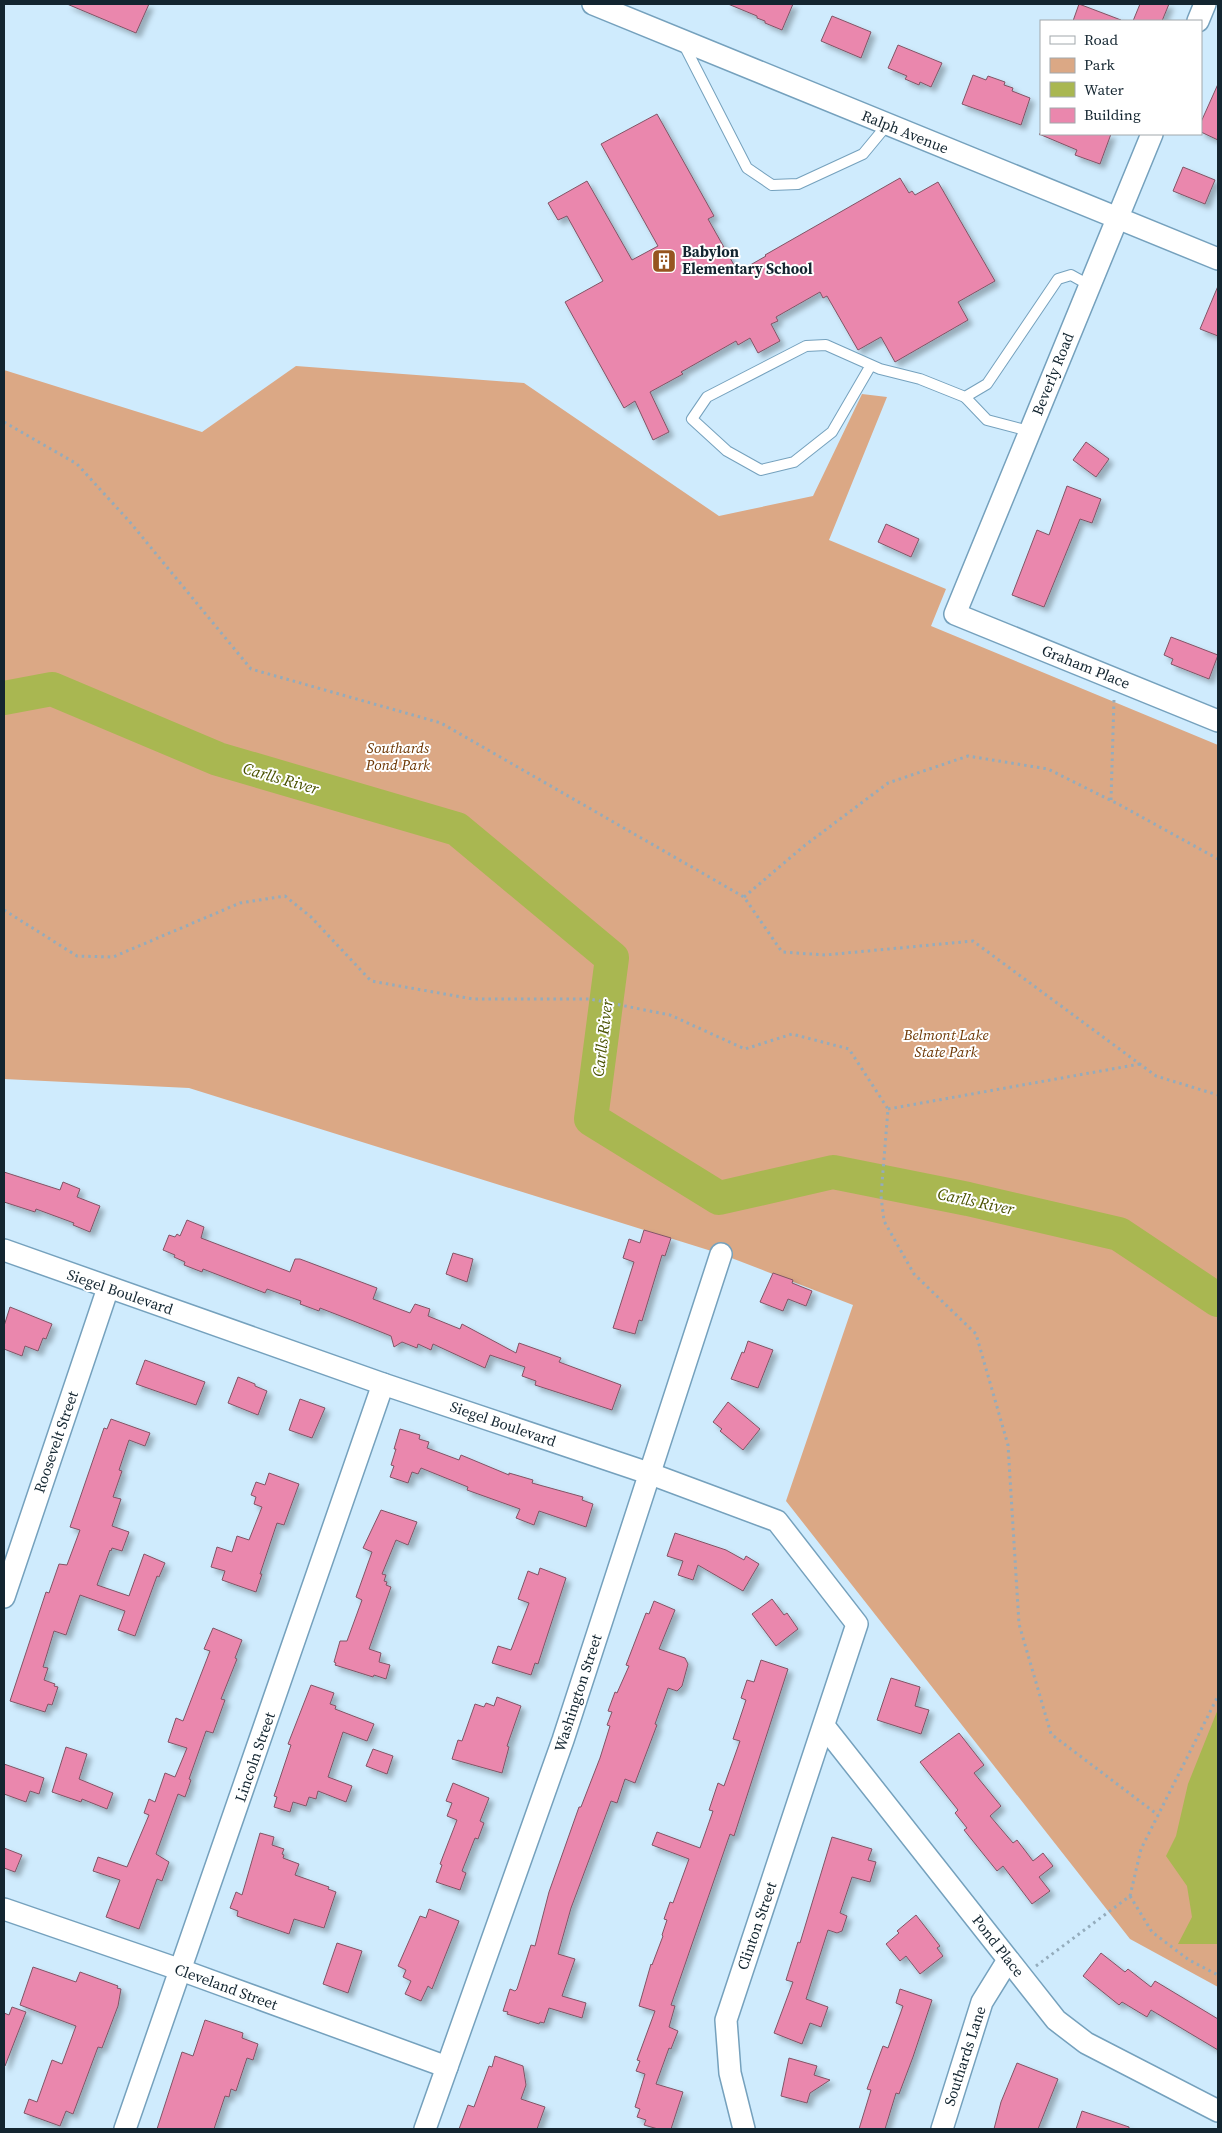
<svg xmlns="http://www.w3.org/2000/svg" width="1222" height="2133" font-family="'Source Serif 4',serif">
	<style>
		.green { fill: #dba885 }
		.water { fill: #a9b751 }
		.lines { fill: none; stroke-linecap: round; stroke-linejoin: round }
		.river { stroke: #a9b751; stroke-width: 34 }
		.building { fill: #ea87ad; stroke: #815465; filter: url(#shadow) }
		.lane-casing { stroke: #75a1bd; stroke-width: 12 }
		.street-casing { stroke: #75a1bd; stroke-width: 24 }
		.path { stroke: #94acbc; stroke-width: 3; stroke-dasharray: 2.5 4; stroke-linecap: butt }
		.lane { stroke: #fff; stroke-width: 10 }
		.street { stroke: #fff; stroke-width: 21 }
		.labels { text-anchor: middle; stroke-width: 4; stroke-linejoin: round; paint-order: stroke }
		.street-label { font-size: 15px; fill: #132530; stroke: #fff }
		.poi-label { font-size: 15px; font-weight: bold; fill: #132530; stroke: #fff; text-anchor: start }
		.park-label { font-size: 15px; font-style: italic; fill: #6d3704; stroke: #fff }
		.water-label { font-size: 16px; font-style: italic; fill: #4a5201; stroke: #fff }
	</style>
	<defs>
		<filter id="shadow"><feDropShadow dx="4.5" dy="4.5" stdDeviation="2.5" flood-color="#0004"/></filter>
	</defs>
	<rect width="100%" height="100%" fill="#cfebfd"/>
	<path class="green" d="M296,366L524,383L719,516L813,496L862,394L887,397L829,540L946,589L931,626L1218,745V1987L1130,1939L786,1501L853,1305L721,1254L189,1088L4,1079V370L202,432Z"/>
	<path class="water" d="M1218,1709V1944H1178L1192,1917L1187,1886L1166,1856L1176,1836L1188,1784Z"/>
	<g class="lines">
		<path class="river" d="M4,698L52,689L218,759L457,829L612,958L591,1119L719,1198L833,1172L968,1199L1119,1234L1218,1300"/>
	</g>
	<g class="building">
		<path d="M67,4H149L136,33Z"/>
		<path d="M728,4H793L782,30L765,23V21L757,18V16Z"/>
		<path d="M1079,4L1121,20V21H1073Z"/>
		<path d="M1140,4H1169L1162,21H1133Z"/>
		<path d="M832,16L871,32L861,58L821,41Z"/>
		<path d="M898,45L942,63L931,87L920,82L919,85L905,79L907,76L888,68Z"/>
		<path d="M973,75L986,80L988,76L1005,82L1004,85L1013,88L1012,91L1030,98L1021,125L962,104Z"/>
		<path d="M1218,84V140L1201,132V122Z"/>
		<path d="M657,114L714,216L708,219L738,272L766,256L765,255L900,178L909,193L912,191L915,195L938,182L995,281L958,302L968,320L895,362L881,337L858,350L827,296L823,298L820,292L776,317L778,321L771,324L780,341L758,353L750,338L738,345L736,341L681,372L683,374L650,392L669,432L653,440L635,401L624,408L565,302L603,281L567,216L558,220L548,203L587,181L632,260L658,246L601,144Z"/>
		<path d="M1039,134H1111L1100,164L1075,155L1077,150Z"/>
		<path d="M1183,167L1215,180L1205,204L1173,191Z"/>
		<path d="M1218,286V336L1200,329Z"/>
		<path d="M1086,442L1109,459L1096,477L1073,460Z"/>
		<path d="M1067,486L1101,499L1092,523L1080,519L1044,607L1012,595L1037,530L1049,535Z"/>
		<path d="M886,524L919,539L911,557L878,542Z"/>
		<path d="M1171,637L1218,655L1209,679L1171,664L1173,659L1164,655Z"/>
		<path d="M4,1172L60,1190L63,1182L80,1189L77,1197L100,1206L90,1232L73,1225L74,1223L36,1209L35,1212L4,1202Z"/>
		<path d="M187,1220L204,1227L201,1238L290,1272L295,1259H300L377,1288L373,1299L410,1313L415,1304L430,1309L428,1316L460,1329L462,1324L516,1353L519,1343L561,1358L559,1362L621,1385L612,1410L535,1385L536,1381L522,1376L525,1367L490,1355L485,1368L433,1344L431,1350L418,1344L417,1348L402,1342L394,1347L391,1336L356,1322L320,1308L319,1311L300,1304L301,1301L267,1289L265,1293L203,1269L202,1272L184,1265L185,1262L174,1257L175,1255L163,1250L169,1235L175,1237L177,1234L180,1236Z"/>
		<path d="M644,1230L671,1238L665,1256L662,1255L642,1321L639,1320L635,1334L613,1328L634,1262L623,1258L629,1239L640,1243Z"/>
		<path d="M453,1253L473,1259L467,1282L446,1274Z"/>
		<path d="M773,1273L793,1280L792,1283L812,1291L806,1306L788,1299L783,1311L760,1302Z"/>
		<path d="M10,1307L52,1324L46,1339L43,1338L38,1351L25,1346L22,1356L4,1349V1326Z"/>
		<path d="M748,1341L773,1350L758,1388L731,1379L742,1352L744,1353Z"/>
		<path d="M145,1360L205,1382L196,1405L136,1384Z"/>
		<path d="M238,1377L255,1384V1386L267,1391L258,1415L228,1403Z"/>
		<path d="M300,1399L325,1408L312,1438L289,1430Z"/>
		<path d="M728,1402L760,1429L743,1450L720,1431L722,1429L713,1422Z"/>
		<path d="M111,1419L150,1433L145,1446L129,1440L119,1470L122,1471L113,1497L121,1499L112,1526L129,1532L122,1551L112,1548L111,1551L110,1550L97,1585L129,1596L144,1554L165,1563L159,1577L157,1576L135,1636L118,1630L125,1611L80,1595L66,1635L54,1631L43,1667L48,1668L44,1680L55,1684L54,1686L58,1687L52,1705L48,1704L45,1712L10,1701L46,1592L49,1593L59,1564L67,1565L80,1530L70,1527L104,1428L107,1429Z"/>
		<path d="M400,1429L420,1435L419,1439L429,1442L427,1448L459,1460L461,1455L509,1475V1473L533,1480L532,1483L583,1497L582,1500L593,1504L586,1527L539,1511L534,1525L516,1518L520,1509L467,1490L468,1487L421,1468L418,1474L412,1472L408,1483L390,1477L394,1466L391,1465L396,1449H394Z"/>
		<path d="M269,1473L299,1484L284,1525L277,1523L260,1574H262L256,1592L222,1580L225,1571L211,1567L217,1547L232,1552L237,1536L249,1540L262,1507L254,1504L256,1497L251,1495L256,1482L265,1485Z"/>
		<path d="M381,1510L417,1522L408,1545L396,1540L382,1574L386,1575L384,1581L387,1582L386,1585L391,1587L369,1649L381,1653L379,1662L390,1665L386,1679L374,1675L373,1677L335,1665L336,1663L334,1662L340,1641H347L362,1600L356,1597L372,1552L363,1548Z"/>
		<path d="M675,1533L726,1550L744,1560L746,1556L759,1564L743,1591L698,1565L693,1580L678,1575L683,1561L667,1556Z"/>
		<path d="M540,1568L566,1578L538,1664L535,1663L531,1675L492,1663L498,1646L511,1650L529,1603L518,1599L528,1571L538,1575Z"/>
		<path d="M772,1599L784,1615L787,1613L798,1629L776,1646L752,1614Z"/>
		<path d="M654,1601L675,1610L659,1649L685,1658L688,1664L682,1686L677,1691L668,1688L655,1724L657,1725L635,1783L625,1779L617,1803L611,1801L571,1908L558,1954L575,1959L562,1996L586,2003L582,2018L549,2008L544,2023L540,2022L539,2024L507,2014L508,2012L503,2011L510,1989L515,1991L517,1989L531,1945L535,1946L549,1892L579,1807H581L600,1758L610,1726L607,1725L612,1712L608,1711L615,1692L617,1693L629,1666L626,1665L646,1613L649,1614Z"/>
		<path d="M213,1628L242,1640L235,1658L237,1659L221,1699L225,1700L213,1733L206,1731L189,1779L191,1780L185,1797L178,1794L156,1854L169,1862L162,1881L157,1879L139,1929L106,1917L120,1880L93,1871L98,1857L127,1867L149,1815L144,1813L149,1799L155,1802L165,1773L175,1777L187,1748L168,1742L176,1718L183,1721L210,1651L204,1649Z"/>
		<path d="M761,1660L788,1669L734,1836L730,1834L671,2005L675,2006L669,2027L678,2031L671,2049L669,2048L656,2084L683,2092L671,2129H658L644,2125L646,2120L637,2117L640,2109L635,2107L645,2074L636,2071L640,2061L637,2060L655,2011L639,2006L651,1964L652,1965L663,1936L662,1935L667,1920L664,1919L670,1902L673,1903L689,1859L652,1845L657,1832L700,1848L713,1811L709,1810L718,1783L724,1786L740,1741L733,1739L746,1700L741,1698L747,1680L754,1682Z"/>
		<path d="M891,1678L920,1687L915,1706L929,1710L921,1734L877,1720Z"/>
		<path d="M311,1685L334,1693L330,1704L336,1706L335,1709L374,1724L367,1741L343,1732L328,1777L352,1786L346,1802L318,1791L316,1799L309,1797L306,1806L293,1802L290,1812L274,1807L277,1797L274,1796L291,1745L288,1744Z"/>
		<path d="M497,1697L521,1706L507,1746L509,1747L502,1773L452,1759L458,1740L462,1741L475,1704L484,1707L486,1703L494,1706Z"/>
		<path d="M959,1733L984,1765L974,1773L1001,1806L990,1816L1013,1843L1017,1840L1033,1861L1043,1853L1053,1866L1039,1877L1050,1891L1032,1904L1003,1866L997,1871L964,1830L967,1828L955,1813L958,1810L920,1762Z"/>
		<path d="M66,1747L87,1754L79,1779L113,1793L107,1809L82,1799L81,1802L52,1792Z"/>
		<path d="M373,1749L393,1756L387,1774L366,1766Z"/>
		<path d="M4,1764L44,1778L39,1794L30,1791L26,1802L4,1794Z"/>
		<path d="M453,1783L489,1798L480,1821L484,1823L478,1839L475,1838L462,1871L466,1873L460,1890L436,1882L442,1865L440,1864L457,1820L447,1816L452,1803L446,1801Z"/>
		<path d="M260,1833L274,1837L272,1845L284,1849L282,1854L284,1855L283,1858L299,1864L295,1875L329,1887L328,1889L336,1892L324,1928L294,1919L289,1934L237,1916L238,1911L230,1908L236,1892L242,1895Z"/>
		<path d="M832,1837L872,1849L868,1860L876,1862L870,1882L852,1877L840,1913L847,1916L842,1931L837,1933L828,1930L806,1999L828,2007L821,2027L810,2023L802,2044L774,2033L793,1982L786,1980L798,1942L800,1943Z"/>
		<path d="M4,1848L22,1855L15,1872L4,1868Z"/>
		<path d="M429,1909L459,1921L432,1989L428,1986L421,2001L405,1994L411,1981L403,1977L406,1970L398,1966L420,1916L426,1918Z"/>
		<path d="M916,1915L940,1946L937,1948L943,1956L920,1974L906,1956L900,1961L886,1944L899,1933L897,1931Z"/>
		<path d="M337,1943L362,1951L348,1993L323,1984Z"/>
		<path d="M1101,1953L1125,1972L1128,1969L1151,1987L1155,1981L1218,2019V2050L1151,2010L1147,2017L1122,2002L1119,2005L1083,1976Z"/>
		<path d="M33,1967L76,1982L80,1972L118,1986L117,1988L121,1989L118,2006L102,2048L98,2047L73,2114L66,2111L60,2126L24,2113L29,2099L37,2102L52,2060L62,2064L76,2026L20,2005Z"/>
		<path d="M900,1989L932,2000L913,2057L899,2094L896,2093L885,2129H859L871,2090L867,2089L883,2046L888,2048L903,2006L896,2003Z"/>
		<path d="M12,2007L26,2012L5,2066H4V2013L9,2015Z"/>
		<path d="M205,2020L243,2033L242,2038L258,2044L253,2060L247,2058L236,2091L231,2089L229,2097L225,2096L214,2129H157L182,2052L193,2056Z"/>
		<path d="M495,2056L523,2066L526,2085L521,2099L545,2107L537,2129H459L468,2105L474,2107L489,2066L492,2067Z"/>
		<path d="M789,2058L817,2066L814,2075L830,2080L810,2093L807,2103L781,2096Z"/>
		<path d="M1017,2063L1058,2079L1038,2129H994L1001,2102Z"/>
		<path d="M1082,2111L1129,2127V2129H1076Z"/>
	</g>
	<g class="lines">
		<defs>
			<g id="lane">
				<path d="M683,43L747,168L772,185L798,184L863,154L887,125"/>
				<path d="M871,365L832,432L794,462L761,470L727,451L692,419L707,397L806,346L826,345L880,369L920,379L965,397L987,384L1058,279L1071,275L1089,285"/>
				<path d="M965,397L987,420L1029,431"/>
			</g>
			<g id="street">
				<path d="M593,4L1218,259"/>
				<path d="M1198,21L1205,4"/>
				<path d="M1152,134L955,614L1218,721"/>
				<path d="M4,1250L383,1384L651,1474L777,1521L857,1624L726,2020L730,2073L744,2129"/>
				<path d="M4,1597L108,1288"/>
				<path d="M824,1726L1056,2020L1086,2043L1218,2111"/>
				<path d="M4,1909L181,1970L447,2067"/>
				<path d="M125,2129L383,1384"/>
				<path d="M425,2129L563,1740L721,1254"/>
				<path d="M942,2129L982,2002L1008,1960"/>
			</g>
		</defs>
		<use href="#lane" class="lane-casing"/>
		<use href="#street" class="street-casing"/>
		<g class="path">
			<path d="M4,422L77,464L129,521L251,669L441,723L744,897L782,952L825,955L973,941L1156,1076L1218,1095"/>
			<path d="M1111,800L1114,699"/>
			<path d="M744,897L804,846L888,783L968,756L1048,769L1120,805L1218,859"/>
			<path d="M4,910L77,956L113,957L240,903L285,896L311,917L371,981L473,999H590L670,1015L745,1049L792,1034L849,1049L888,1109L881,1196L884,1221L914,1274L976,1334L1008,1445L1019,1624L1051,1734L1158,1815"/>
			<path d="M888,1109L1140,1064"/>
			<path d="M1130,1896L1152,1932L1189,1960L1218,1975"/>
			<path d="M1036,1966L1130,1896L1141,1849L1218,1696"/>
		</g>
		<use href="#lane" class="lane"/>
		<use href="#street" class="street"/>
	</g>
	<defs>
		<symbol id="building-square" viewBox="-11 -11 22 22"><rect x="-9" y="-9" width="18" height="18" rx="4" fill="#965520" stroke="#fff"/><path d="M-4-6H4V6H1V3H-1V6H-4ZM-2.5-4.3h1.7v1.8h-1.7ZM.8-4.3h1.7v1.8H.8ZM-2.5-1h1.7V.8h-1.7ZM.8-1h1.7V.8H.8Z" fill="#fff"/></symbol>
	</defs>
	<g fill-rule="evenodd">
		<use href="#building-square" x="650" y="247" width="28" height="28"/>
	</g>
	<g class="labels">
		<g class="street-label">
			<text transform="translate(905 132) rotate(22)" y="5">Ralph Avenue</text>
			<text transform="translate(1053 374) rotate(-68)" y="5">Beverly Road</text>
			<text transform="translate(1086 667) rotate(22)" y="5">Graham Place</text>
			<text transform="translate(120 1292) rotate(19)" y="5">Siegel Boulevard</text>
			<text transform="translate(503 1424) rotate(19)" y="5">Siegel Boulevard</text>
			<text transform="translate(56 1442) rotate(-71)" y="5">Roosevelt Street</text>
			<text transform="translate(578 1693) rotate(-72)" y="5">Washington Street</text>
			<text transform="translate(255 1757) rotate(-71)" y="5">Lincoln Street</text>
			<text transform="translate(757 1926) rotate(-71)" y="5">Clinton Street</text>
			<text transform="translate(998 1946) rotate(52)" y="5">Pond Place</text>
			<text transform="translate(226 1987) rotate(20)" y="5">Cleveland Street</text>
			<text transform="translate(965 2056) rotate(-72)" y="5">Southards Lane</text>
		</g>
		<g class="poi-label">
			<text x="682" y="257">Babylon<tspan x="682" dy="17">Elementary School</tspan></text>
		</g>
		<g class="park-label">
			<text x="398" y="753">Southards<tspan x="398" dy="17">Pond Park</tspan></text>
			<text x="946" y="1040">Belmont Lake<tspan x="946" dy="17">State Park</tspan></text>
		</g>
		<g class="water-label">
			<text transform="translate(281 778) rotate(16)" y="6">Carlls River</text>
			<text transform="translate(602 1038) rotate(-83)" y="6">Carlls River</text>
			<text transform="translate(976 1201) rotate(12)" y="6">Carlls River</text>
		</g>
	</g>
	<rect width="1222" height="2133" fill="none" stroke="#132530" stroke-width="10"/>
	<rect x="1040" y="20" width="162" height="115" fill="#ffffff" stroke="#a1a8ac"/>
	<rect x="1050" y="36" width="25" height="8" fill="#ffffff" stroke="#a1a8ac"/>
	<text x="1084" y="45" font-size="15" fill="#132530">Road</text>
	<rect x="1050" y="58" width="25" height="15" fill="#dba885" stroke="#a1a8ac"/>
	<text x="1084" y="70" font-size="15" fill="#132530">Park</text>
	<rect x="1050" y="82" width="25" height="15" fill="#a9b751" stroke="#a1a8ac"/>
	<text x="1084" y="95" font-size="15" fill="#132530">Water</text>
	<rect x="1050" y="108" width="25" height="15" fill="#ea87ad" stroke="#a1a8ac"/>
	<text x="1084" y="120" font-size="15" fill="#132530">Building</text>
</svg>
